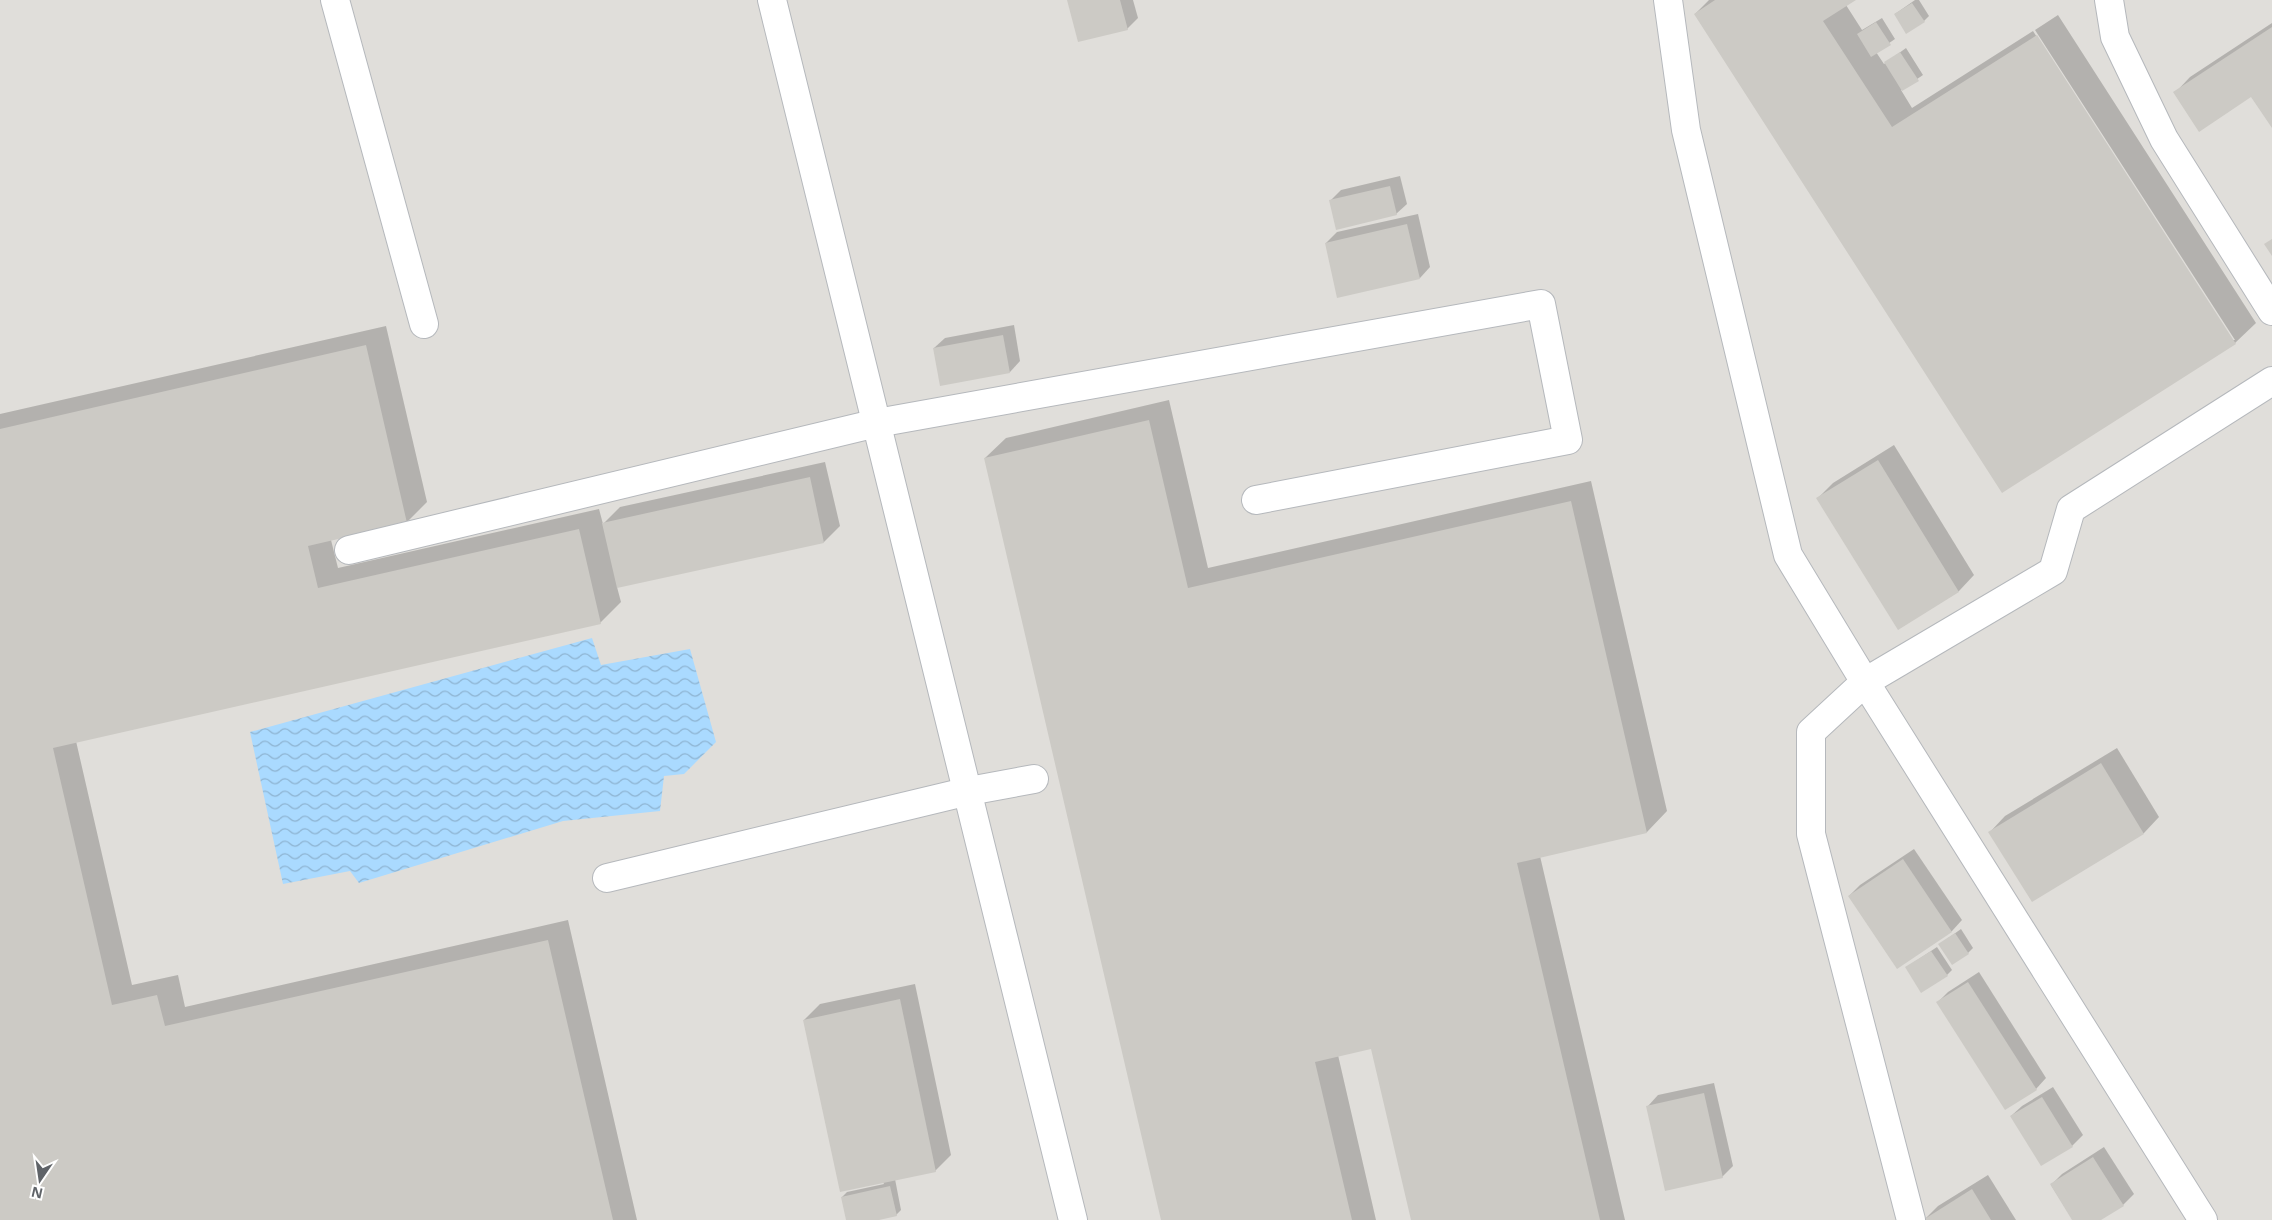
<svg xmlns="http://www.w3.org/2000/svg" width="2272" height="1220" font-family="'Noto Sans',sans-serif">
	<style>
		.industrial { fill: #e0deda }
		.water { fill: url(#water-waves) }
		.shadow { fill: #0003 }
		.building { fill: #cccac5 }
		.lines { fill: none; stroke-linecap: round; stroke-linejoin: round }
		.minor-casing { stroke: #b5b8bc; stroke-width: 30 }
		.minor { stroke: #fff; stroke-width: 28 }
	</style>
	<defs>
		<pattern id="water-waves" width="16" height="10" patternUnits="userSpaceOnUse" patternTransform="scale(1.25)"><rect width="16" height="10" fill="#aadaff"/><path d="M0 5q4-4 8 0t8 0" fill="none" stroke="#8eb4d2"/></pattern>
	</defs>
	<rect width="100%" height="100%" fill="#f1efe8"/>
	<rect class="industrial" x="0" y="0" width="2272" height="1220"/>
	<path class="water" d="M592,638L601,665L690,649L716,742L684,774L664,776L660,811L563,821L359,883L350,871L283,884L250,732Z"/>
	<g class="shadow">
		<path d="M1068,0H1133L1138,18L1127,29Z"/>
		<path d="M1709,0H1854L1846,5L1862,30L1882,18L1895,39L1876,52L1884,64L1906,48L1923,75L1901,90L1912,108L2033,31L2232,340H2235L2035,30L2058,15L2256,323L2235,343L2003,491L1695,14Z"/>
		<path d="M1915,0H1919L1929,16L1924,21L1895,14Z"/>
		<path d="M2272,23V126L2251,96L2175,93L2190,77Z"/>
		<path d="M1400,176L1407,204L1396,214L1330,201L1341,190Z"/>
		<path d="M1418,214L1430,267L1420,278L1326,243L1337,232Z"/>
		<path d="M1014,325L1020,361L1010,372L934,348L945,338Z"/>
		<path d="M386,326L427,502L407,522L331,540L338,568L599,509L603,524L620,507L825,462L840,526L824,542L617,587L621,602L600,623L76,741L132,985L178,975L185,1007L568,920L637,1220H0V414Z"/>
		<path d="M1169,400L1208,568L1591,481L1667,811L1647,832L1540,856L1625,1220H1412L1372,1047L1338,1055L1376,1220H1162L985,458L1006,438Z"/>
		<path d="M1894,445L1974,575L1959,591L1898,628L1818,498L1833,483Z"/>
		<path d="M2117,748L2159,817L2144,833L2032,901L1990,832L2005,816Z"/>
		<path d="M1914,849L1962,920L1952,931L1898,967L1849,896L1860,885Z"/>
		<path d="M1961,929L1973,948L1968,953L1940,944Z"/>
		<path d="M1937,947L1952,970L1947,975L1907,967Z"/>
		<path d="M1979,972L2046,1078L2036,1089L1938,1002L1948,992Z"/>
		<path d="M915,984L951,1155L935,1171L895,1179L901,1210L896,1215L873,1220H848L842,1197L847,1192L884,1184L804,1020L820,1004Z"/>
		<path d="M1714,1083L1733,1166L1722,1177L1648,1106L1658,1095Z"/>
		<path d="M2053,1087L2083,1135L2072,1146L2011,1116L2022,1106Z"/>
		<path d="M2104,1147L2134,1194L2123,1205L2099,1220H2073L2051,1185L2062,1174Z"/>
		<path d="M1988,1175L2016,1220H1924L1938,1206Z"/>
	</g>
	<g class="building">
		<path d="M1067,0H1120L1128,30L1078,42Z"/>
		<path d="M1715,0H1856L1823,21L1892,127L2037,35L2236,344L2002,493L1694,14Z"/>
		<path d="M1912,3L1925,22L1906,34L1894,14Z"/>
		<path d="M1876,22L1891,45L1871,57L1857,34Z"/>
		<path d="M2272,27V128L2251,97L2199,132L2173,92Z"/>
		<path d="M1900,52L1919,81L1902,91L1884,62Z"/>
		<path d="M1390,186L1397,215L1336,230L1329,200Z"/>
		<path d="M1407,224L1420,279L1337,298L1325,243Z"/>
		<path d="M2272,239V256L2264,244Z"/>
		<path d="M1003,335L1010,373L940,386L933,348Z"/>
		<path d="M366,345L407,523L308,546L318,588L579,529L601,624L53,748L112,1005L157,995L165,1026L548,940L613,1220H0V429Z"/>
		<path d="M1149,420L1188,588L1571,501L1647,833L1517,863L1600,1220H1411L1371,1049L1315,1062L1352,1220H1161L984,458Z"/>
		<path d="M1878,460L1959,592L1898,630L1816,498Z"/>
		<path d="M810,477L824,543L617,588L602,523Z"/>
		<path d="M2101,763L2144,834L2032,902L1988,832Z"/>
		<path d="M1903,859L1952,932L1897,969L1848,896Z"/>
		<path d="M1955,933L1969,954L1952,965L1938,944Z"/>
		<path d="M1931,951L1948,976L1921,993L1905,967Z"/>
		<path d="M1968,982L2037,1090L2005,1110L1936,1002Z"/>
		<path d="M900,999L936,1172L840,1192L803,1020Z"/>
		<path d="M1704,1093L1723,1178L1665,1191L1646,1106Z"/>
		<path d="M2042,1097L2073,1147L2041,1166L2010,1116Z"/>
		<path d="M2093,1157L2124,1206L2101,1220H2072L2050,1184Z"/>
		<path d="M890,1186L897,1216L879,1220H846L841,1197Z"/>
		<path d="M1972,1189L1991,1220H1923Z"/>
	</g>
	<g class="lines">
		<defs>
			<g id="minor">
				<path d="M335,0L424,324"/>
				<path d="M772,0L1073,1220"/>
				<path d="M1668,0L1686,130L1788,555L1865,682L1811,732V834L1911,1220"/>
				<path d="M2109,0L2115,37L2164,139L2272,311"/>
				<path d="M349,550L877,423L1541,304L1568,440L1256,500"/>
				<path d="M607,878L969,791L1034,779"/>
				<path d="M2203,1220L1865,682L2053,571L2071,509L2272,381"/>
			</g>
		</defs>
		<use href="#minor" class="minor-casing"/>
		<use href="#minor" class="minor"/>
	</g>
	<g transform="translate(40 1180) rotate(193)" stroke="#ffffff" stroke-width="4" paint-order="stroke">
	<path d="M0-4L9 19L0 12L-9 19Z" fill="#5f6368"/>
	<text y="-8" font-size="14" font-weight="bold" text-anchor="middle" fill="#5f6368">N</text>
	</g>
</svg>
